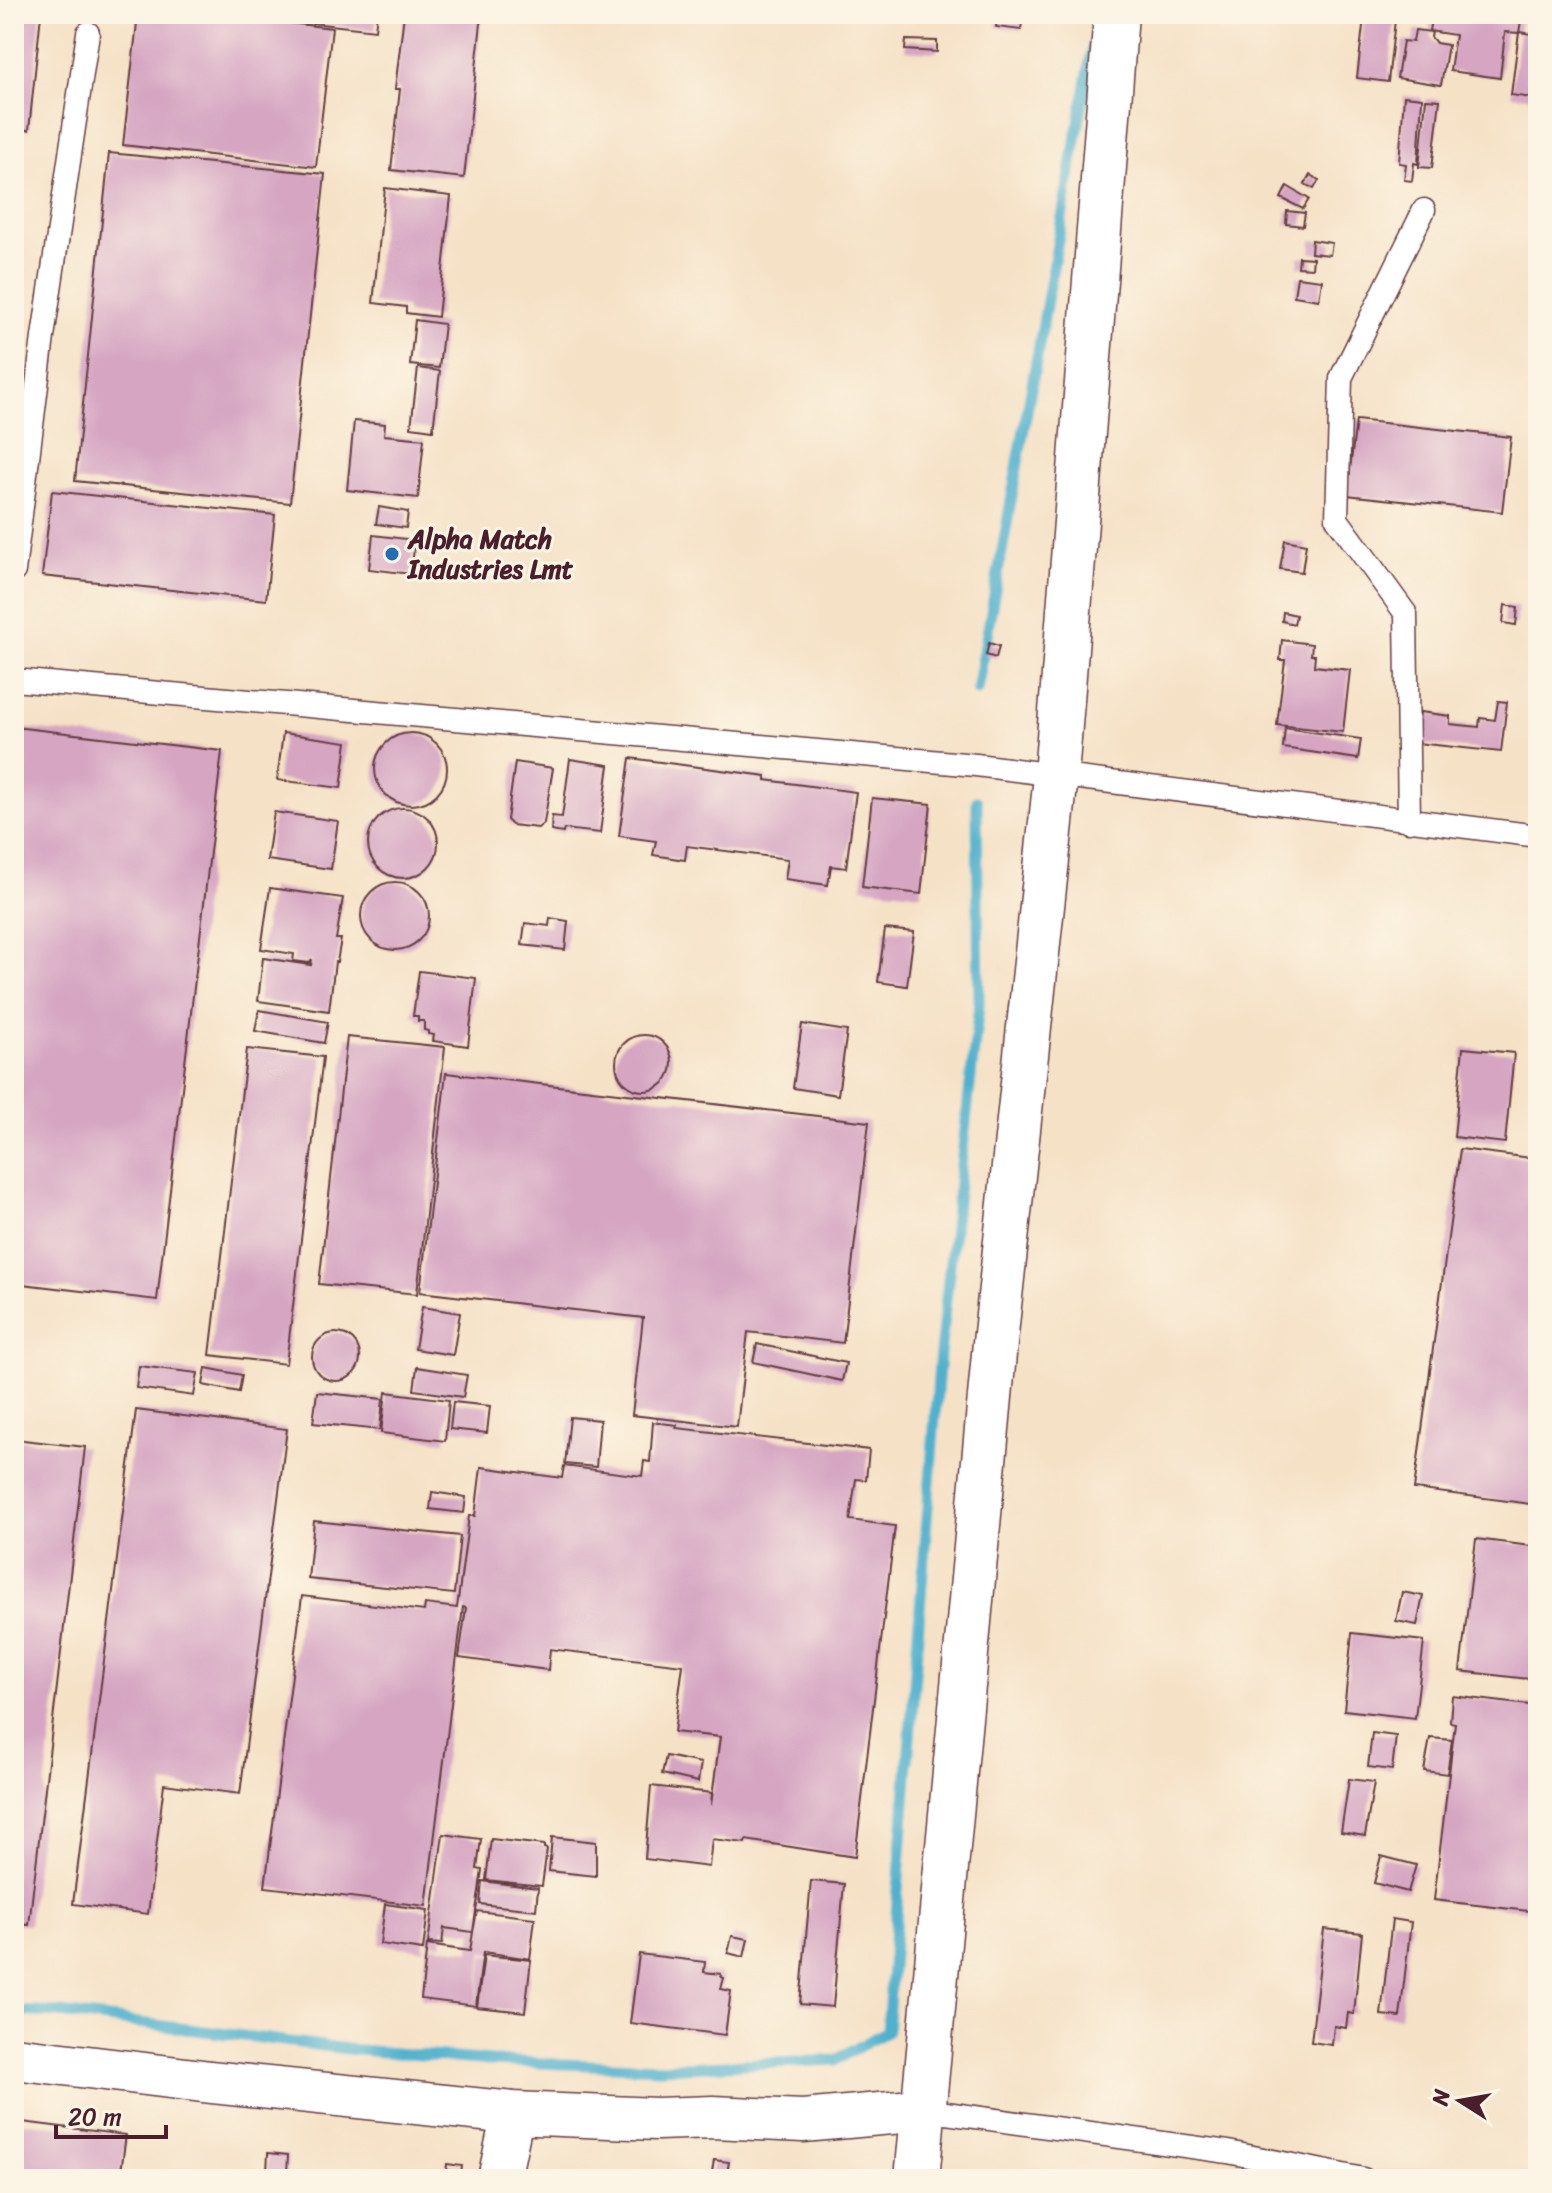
<svg xmlns="http://www.w3.org/2000/svg" width="1552" height="2193" font-family="Sriracha,sans-serif">
	<style>
		.lines { fill: none; stroke-linecap: round; stroke-linejoin: round }
		.stream { stroke: #4fb1ce; stroke-width: 11 }
		.building { fill: #d5a5c2 }
		.service-casing { stroke: #643c42; stroke-width: 25 }
		.minor-casing { stroke: #643c42; stroke-width: 45 }
		.tertiary-casing { stroke: #643c42; stroke-width: 47 }
		.service { stroke: #fff; stroke-width: 22 }
		.minor { stroke: #fff; stroke-width: 42 }
		.tertiary { stroke: #fff; stroke-width: 44 }
		.poi-dot { fill: #1f6fb2; stroke: #fcf5e5; stroke-width: 3 }
		.labels { text-anchor: middle; stroke-width: 6; stroke-linejoin: round; paint-order: stroke }
		.poi-label { font-size: 26px; font-weight: bold; fill: #4a1f2b; stroke: #fcf5e5; text-anchor: start }
	</style>
	<rect width="100%" height="100%" fill="#fcf5e5"/>
	<filter id="ink" filterUnits="userSpaceOnUse"><feTurbulence type="fractalNoise" baseFrequency=".0125" numOctaves="2"/><feDisplacementMap in="SourceGraphic" scale="16" xChannelSelector="R" yChannelSelector="G"/><feConvolveMatrix kernelMatrix="1 2 1 2 8 2 1 2 1" color-interpolation-filters="sRGB"/></filter>
	<filter id="wash" filterUnits="userSpaceOnUse"><feTurbulence type="fractalNoise" baseFrequency=".006" numOctaves="4" result="noise"/><feDisplacementMap in="SourceGraphic" scale="32" xChannelSelector="R" yChannelSelector="G"/><feGaussianBlur stdDeviation="1.8" result="paint"/><feColorMatrix in="noise" values="0 0 0 0 0 0 0 0 0 0 0 0 0 0 0 0 0 1.4 0 .05"/><feComposite in="paint" operator="in"/></filter>
	<g filter="url(#wash)">
		<rect width="100%" height="100%" fill="#f5e1c6"/>
		<g class="lines">
			<g class="stream">
				<path d="M977,690L1093,45"/>
				<path d="M14,2011L60,2013L347,2049L491,2061L661,2068L836,2060L887,2031L940,1353L979,1005L977,801"/>
			</g>
		</g>
		<g id="blocks">
			<g class="building">
				<path d="M14,14H41L29,130L14,129Z"/>
				<path d="M138,14H210L332,28L316,167L123,145Z"/>
				<path d="M249,14H377L375,30L249,16Z"/>
				<path d="M404,14H482L464,178L391,170L400,89H395Z"/>
				<path d="M998,14H1023L1021,30L996,27Z"/>
				<path d="M1432,14H1522L1519,33L1505,32L1500,78L1450,71L1455,35L1429,31Z"/>
				<path d="M1364,17L1395,20L1388,82L1357,78Z"/>
				<path d="M1415,30L1432,32L1431,37L1436,43L1448,45L1441,85L1397,78L1403,41L1413,42Z"/>
				<path d="M1519,32L1538,35V99L1511,95Z"/>
				<path d="M906,40L937,41V52L905,50Z"/>
				<path d="M1404,96L1422,98L1418,164L1414,163L1412,181L1404,180L1406,164L1399,163Z"/>
				<path d="M1426,99L1440,100L1432,168L1419,167Z"/>
				<path d="M109,153L325,174L290,503L75,481Z"/>
				<path d="M1310,175L1319,180L1314,189L1305,184Z"/>
				<path d="M1287,186L1309,199L1303,209L1281,198Z"/>
				<path d="M385,188L451,196L438,317L406,313V307L373,303Z"/>
				<path d="M1287,211L1305,213L1303,226L1286,224Z"/>
				<path d="M1312,240L1332,243L1330,255L1311,253Z"/>
				<path d="M1299,257L1313,258L1312,268L1298,267Z"/>
				<path d="M1297,277L1322,280L1319,300L1294,296Z"/>
				<path d="M415,320L444,324L439,368L410,365Z"/>
				<path d="M418,368L440,371L433,430L411,427Z"/>
				<path d="M1356,420L1511,437L1502,512L1347,495Z"/>
				<path d="M354,421L385,424L384,435L424,439L418,498L347,490Z"/>
				<path d="M52,491L275,515L266,600L42,576Z"/>
				<path d="M379,507L408,512L406,528L376,524Z"/>
				<path d="M373,535L415,540L411,574L369,569Z"/>
				<path d="M1285,540L1306,544L1302,572L1280,569Z"/>
				<path d="M1505,605L1518,607L1516,625L1503,623Z"/>
				<path d="M1283,612L1296,615L1294,624L1282,621Z"/>
				<path d="M1282,640L1312,644L1311,655H1315L1314,666L1350,670L1343,732L1277,725L1285,660H1280Z"/>
				<path d="M989,643L999,646L996,658L986,655Z"/>
				<path d="M1498,701L1507,702L1501,752L1417,743L1420,712L1450,716V724L1479,727L1480,718L1495,720Z"/>
				<path d="M14,727L222,751L157,1300L14,1283Z"/>
				<path d="M1285,728L1361,739L1358,759L1283,748Z"/>
				<path d="M283,733L347,742L341,788L277,780Z"/>
				<circle cx="411" cy="769" r="36"/>
				<path d="M630,758L766,776V780L856,792L846,868L831,866L828,885L785,879L788,859L687,846L685,860L653,855L656,841L619,836Z"/>
				<path d="M570,759L609,765L600,833L564,829L563,833L551,831L552,816L562,817Z"/>
				<path d="M515,762L553,768L544,823L538,828L512,825L507,820Z"/>
				<path d="M872,798L931,804L921,894L862,887Z"/>
				<circle cx="403" cy="843" r="35"/>
				<path d="M274,812L338,821L331,869L267,860Z"/>
				<circle cx="395" cy="916" r="34"/>
				<path d="M270,888L343,898L336,939H341L337,962H335L329,1011L258,1001L263,958L311,965L312,959L309,963L293,961L294,954L261,949Z"/>
				<path d="M550,918L568,921L565,950L522,945L525,923L549,926Z"/>
				<path d="M885,929L914,932L907,986L878,982Z"/>
				<path d="M419,971L476,978L468,1046L433,1041L434,1035L428,1034V1031L424,1030V1021H418V1016H413Z"/>
				<path d="M259,1010L328,1022L324,1043L255,1031Z"/>
				<path d="M802,1024L847,1031L838,1095L793,1088Z"/>
				<circle cx="644" cy="1063" r="28"/>
				<path d="M347,1037L445,1047L417,1294L319,1284Z"/>
				<path d="M1463,1048L1514,1053L1505,1143L1454,1137Z"/>
				<path d="M247,1049L323,1057L286,1364L210,1355Z"/>
				<path d="M446,1073L869,1122L843,1343L748,1332L737,1427L632,1415L643,1318L420,1292Z"/>
				<path d="M1460,1149L1538,1159V1505L1414,1489Z"/>
				<path d="M422,1307L460,1313L453,1355L415,1349Z"/>
				<circle cx="336" cy="1357" r="24"/>
				<path d="M757,1344L846,1363L842,1381L753,1362Z"/>
				<path d="M14,1364L22,1365L16,1420H14Z"/>
				<path d="M139,1366L198,1373L194,1396L136,1388Z"/>
				<path d="M417,1367L467,1375L463,1397L414,1390Z"/>
				<path d="M206,1368L242,1375L239,1392L203,1385Z"/>
				<path d="M317,1392L383,1399L380,1430L313,1423Z"/>
				<path d="M386,1392L449,1400L445,1441L381,1433Z"/>
				<path d="M453,1402L490,1406L487,1433L450,1429Z"/>
				<path d="M136,1410L287,1429L240,1794L164,1784L148,1914L73,1904Z"/>
				<path d="M570,1417L600,1420L596,1467L565,1464Z"/>
				<path d="M653,1422L677,1425L676,1428L869,1450L866,1480L856,1479L850,1520L895,1526L855,1857L746,1840L745,1843L712,1839L709,1867L645,1859L651,1786L712,1793L711,1805L720,1737L674,1732L683,1665L550,1649L548,1670L459,1658L466,1608L463,1607L426,1906L265,1887L302,1596L424,1611L425,1604L457,1608L469,1516H475L481,1467L562,1478L564,1466L642,1476L644,1461L650,1462Z"/>
				<path d="M14,1439L85,1447L29,1925L14,1923Z"/>
				<path d="M432,1492L466,1497L464,1513L430,1509Z"/>
				<path d="M314,1521L460,1536L454,1594L308,1579Z"/>
				<path d="M1476,1539L1538,1547V1680L1460,1671Z"/>
				<path d="M1402,1592L1423,1596L1417,1625L1396,1621Z"/>
				<path d="M1352,1633L1424,1641L1415,1718L1344,1710Z"/>
				<path d="M1452,1696L1538,1706V1912L1434,1900L1455,1723L1450,1722Z"/>
				<path d="M1372,1733L1396,1736L1392,1770L1368,1767Z"/>
				<path d="M1430,1738L1452,1740L1447,1774L1424,1771Z"/>
				<path d="M666,1756L701,1763L698,1782L662,1774Z"/>
				<path d="M1349,1779L1374,1782L1365,1836L1341,1832Z"/>
				<path d="M443,1834L481,1839L477,1869L482,1870L473,1932L477,1911L535,1918L530,1959L483,1952L476,2006L421,1999L427,1945L470,1951L473,1932L444,1928L442,1944L428,1943Z"/>
				<path d="M552,1837L596,1842V1876L549,1871Z"/>
				<path d="M491,1839L544,1845V1848L547,1849L542,1886L486,1880Z"/>
				<path d="M1381,1856L1416,1865L1408,1892L1374,1883Z"/>
				<path d="M482,1881L538,1888L536,1910L480,1904Z"/>
				<path d="M811,1881L844,1884L833,2007L800,2004Z"/>
				<path d="M385,1904L428,1910L423,1950L380,1944Z"/>
				<path d="M1392,1919L1411,1922L1400,2017L1381,2015Z"/>
				<path d="M1324,1929L1362,1933L1354,2014L1348,2013L1346,2028L1334,2026L1332,2045L1311,2042Z"/>
				<path d="M732,1936L748,1939L744,1957L728,1953Z"/>
				<path d="M639,1954L705,1962L704,1972L721,1974V1977L724,1978L721,1989L731,1991L725,2035L630,2023Z"/>
				<path d="M484,1955L531,1960L525,2012L477,2007Z"/>
				<path d="M14,2121L126,2135L120,2179H14Z"/>
				<path d="M268,2153L288,2155L287,2173L267,2171Z"/>
				<path d="M714,2160L729,2162L726,2179H711Z"/>
				<path d="M447,2164L462,2166L460,2179H445Z"/>
			</g>
		</g>
	</g>
	<g filter="url(#ink)">
		<use href="#blocks" fill-opacity="0" stroke="#643c42" stroke-width="2"/>
		<g class="lines">
			<defs>
				<g id="service">
					<path d="M14,571L43,337L88,33"/>
					<path d="M14,680L976,765L1538,836"/>
					<path d="M1409,821L1406,614L1337,519L1341,378L1424,210"/>
					<path d="M924,2110L1228,2152L1363,2179"/>
				</g>
				<g id="minor">
					<path d="M14,2058L211,2082L513,2113L657,2119L713,2117L803,2121L924,2110"/>
					<path d="M499,2179L513,2113"/>
				</g>
				<path id="tertiary" d="M917,2179L995,1343L1056,776L1116,14"/>
			</defs>
			<use href="#service" class="service-casing"/>
			<use href="#minor" class="minor-casing"/>
			<use href="#tertiary" class="tertiary-casing"/>
			<use href="#service" class="service"/>
			<use href="#minor" class="minor"/>
			<use href="#tertiary" class="tertiary"/>
		</g>
	</g>
	<circle class="poi-dot" cx="392" cy="554" r="8"/>
	<g class="labels">
		<g class="poi-label">
			<text x="408" y="548">Alpha Match<tspan x="408" dy="30">Industries Lmt</tspan></text>
		</g>
	</g>
	<rect width="1552" height="2193" fill="none" stroke="#fcf5e5" stroke-width="48"/>
	<g transform="translate(1460 2101) rotate(281)" stroke="#fcf5e5" stroke-width="6" paint-order="stroke">
	<path d="M0-6L14 30L0 20L-14 30Z" fill="#4a1f2b"/>
	<text y="-12" font-size="22" font-weight="bold" text-anchor="middle" fill="#4a1f2b">N</text>
	</g>
	<path d="M56 2125v12h110v-12" fill="none" stroke="#4a1f2b" stroke-width="4"/>
	<text x="68" y="2125" font-size="24" fill="#4a1f2b" stroke="#fcf5e5" stroke-width="6" paint-order="stroke">20 m</text>
</svg>
